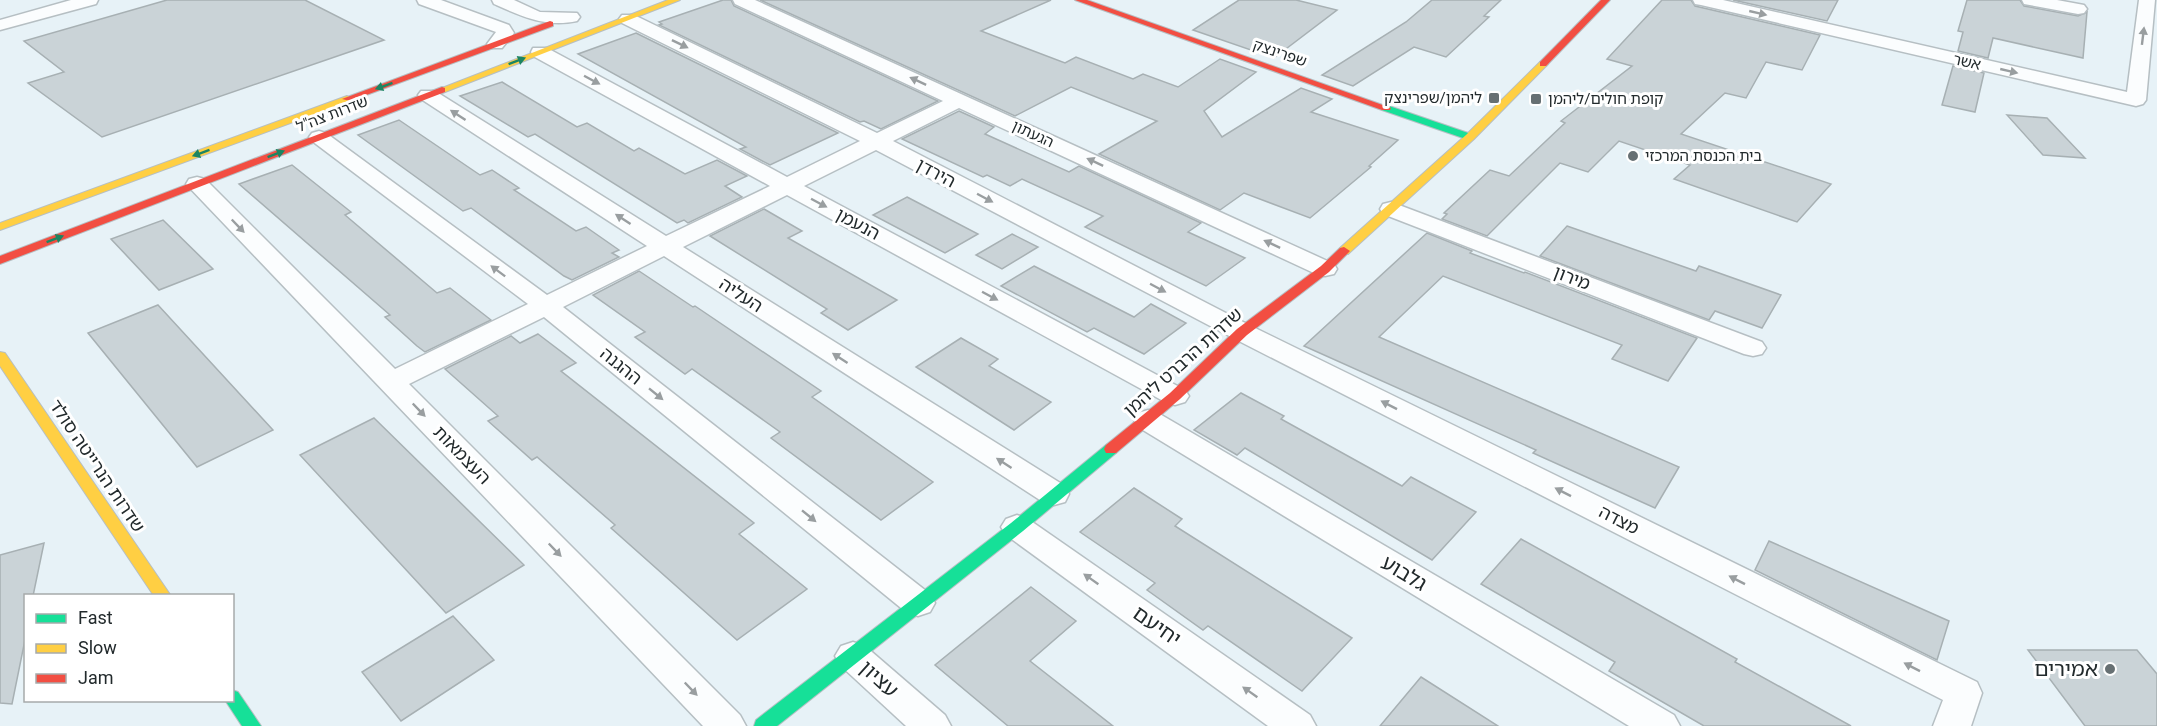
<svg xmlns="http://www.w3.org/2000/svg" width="2157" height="726" font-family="Roboto,'Noto Sans Hebrew',sans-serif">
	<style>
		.building { fill: #cad3d7; stroke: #a7b0b3; stroke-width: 1.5 }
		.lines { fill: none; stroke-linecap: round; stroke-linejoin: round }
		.street-casing { stroke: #b6bfc3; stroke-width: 3 }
		.fast-casing { stroke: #b6bfc3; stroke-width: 2 }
		.slow-casing { stroke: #b6bfc3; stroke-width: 2 }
		.jam-casing { stroke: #b6bfc3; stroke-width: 2 }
		.street { fill: #fbfdfe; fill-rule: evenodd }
		.fast { fill: #16e098; fill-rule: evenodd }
		.slow { fill: #ffcf43; fill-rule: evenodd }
		.jam { fill: #f24e42; fill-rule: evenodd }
		.oneway { fill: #999ea0 }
		.oneway2 { fill: #1c8562 }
		.poi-dot { fill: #677073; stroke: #fff; stroke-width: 2 }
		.labels { text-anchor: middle; stroke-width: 6; stroke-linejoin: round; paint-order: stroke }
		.far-street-label { font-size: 15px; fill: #222a2c; stroke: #fff }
		.far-poi-label { font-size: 15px; fill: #222a2c; stroke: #fff; text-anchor: start }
		.street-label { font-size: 18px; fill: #222a2c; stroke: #fff }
		.near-street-label { font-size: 21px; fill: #222a2c; stroke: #fff }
		.near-poi-label { font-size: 21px; fill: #222a2c; stroke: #fff; text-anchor: end }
	</style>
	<rect width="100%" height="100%" fill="#e7f2f7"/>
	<g class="building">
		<path d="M167,0H305L384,40L102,137L28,83L64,72L24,41Z"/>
		<path d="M723,0H731L734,6L938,101L881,129L864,121L860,122L659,25L662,24L659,22Z"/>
		<path d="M760,0H1051L981,31L1065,63L1076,57L1133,79L1143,74L1178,87L1220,59L1256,72L1204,111L1222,137L1301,88L1332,99L1311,112L1398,140L1369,166L1371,167L1310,218L1244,193L1220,210L1099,154L1157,121L1071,87L1015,116Z"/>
		<path d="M1239,0H1296L1337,10L1274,58L1193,30Z"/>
		<path d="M1432,0H1501L1484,16L1489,17L1446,57L1414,47L1353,86L1322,75L1406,22Z"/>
		<path d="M1662,0H1691L1695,6L1820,35L1802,70L1766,62L1746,98L1725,93L1681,134L1831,184L1797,222L1674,179L1690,165L1619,141L1588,172L1560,163L1487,236L1442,219L1447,214L1444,213L1490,170L1509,176L1565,123L1561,121L1632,66L1607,59Z"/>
		<path d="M1733,0H1838L1827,21Z"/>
		<path d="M1967,0H2020L2024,6L2078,16L2087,12L2083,58L1993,38L1988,58L1958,51L1963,32L1958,31Z"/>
		<path d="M636,33L838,133L770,165L740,149L746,147L578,54Z"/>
		<path d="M1953,66L1984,73L1975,112L1942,105Z"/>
		<path d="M502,82L577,127L587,123L634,151L639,148L685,174L717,160L747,176L725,186L742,197L688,223L684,220L677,223L535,134L528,137L460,96Z"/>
		<path d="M959,111L994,127L985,134L1069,172L1079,166L1201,223L1188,232L1245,258L1206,286L1085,227L1103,216L1022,179L1010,186L987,175L983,177L902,139Z"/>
		<path d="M2007,115L2047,118L2085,158L2043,155Z"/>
		<path d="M399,120L480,175L492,170L519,188L514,190L576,231L586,227L619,250L612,253L619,257L572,280L564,276L471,208L463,211L358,135Z"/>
		<path d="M292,165L351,212L345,215L437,293L450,288L491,320L425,352L417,346L385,317L390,315L239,184Z"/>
		<path d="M907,197L978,234L945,253L873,215Z"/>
		<path d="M764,209L802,231L788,238L897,300L848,330L821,313L827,309L710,236Z"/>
		<path d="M163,220L213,269L159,290L111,239Z"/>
		<path d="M1567,226L1696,271L1699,266L1781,295L1762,328L1715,311L1709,320L1540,256Z"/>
		<path d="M1427,233L1472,251L1470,253L1524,273L1525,272L1697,338L1668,381L1612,359L1622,345L1443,276L1379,337L1679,467L1655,508L1533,453L1536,450L1304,346Z"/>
		<path d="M1012,234L1038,247L1002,269L976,255Z"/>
		<path d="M1034,266L1134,317L1151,304L1186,323L1144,354L1094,328L1087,332L1001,286Z"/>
		<path d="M639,271L693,307L695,306L821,391L812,397L933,482L881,520L771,438L780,432L692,369L685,374L635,337L645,332L593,295Z"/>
		<path d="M158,305L273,430L197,467L88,333Z"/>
		<path d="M538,334L576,363L561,371L754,523L739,534L807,589L737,640L611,528L615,525L537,457L532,460L488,421L498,416L445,369L511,336L520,343Z"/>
		<path d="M961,338L998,359L989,366L1051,402L1014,430L916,367Z"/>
		<path d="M1241,393L1284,416L1281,419L1402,486L1411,477L1476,512L1432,560L1245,448L1237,455L1194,430Z"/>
		<path d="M374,418L524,565L446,613L300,455Z"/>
		<path d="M1134,488L1182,519L1175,526L1352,638L1302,691L1208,626L1203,630L1147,590L1155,583L1080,532Z"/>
		<path d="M1521,539L1737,659L1735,662L1851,726H1704L1609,671L1615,662L1481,584Z"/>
		<path d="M1769,541L1949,621L1937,660L1755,570Z"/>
		<path d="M44,543L33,596H26V635L12,704L0,703V555Z"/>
		<path d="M1031,587L1076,621L1030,661L1113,726H1008L935,665Z"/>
		<path d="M453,616L494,660L401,721L362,672Z"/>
		<path d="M2028,650H2137L2157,674V726H2085Z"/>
		<path d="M1421,677L1498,726H1380Z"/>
	</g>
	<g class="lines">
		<defs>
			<g id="street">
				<path d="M71,0H98L96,4L0,30V20Z"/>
				<path d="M417,0H441L509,25L514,33L502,48H490L487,44L496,32L419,4Z"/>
				<path d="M492,0H514L540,12L577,13L580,17L577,21C546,28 521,16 494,4Z"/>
				<path d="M733,0H755L1334,264L1337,269L1334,274L1325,276L1316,274L959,108L893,141L1251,326L1977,682L1982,693L1971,726H1933L1943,700L1233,338L876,150L804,186L1185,390L1189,396L1185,402L1175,405L1165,402L787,195L683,247L1065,486L1069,494L1065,502L1054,505L1043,502L664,256L563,307L930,594L935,603L930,612L918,616L906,612L544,317L409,384L740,715L746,726H703L186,184L189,179L197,177L205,179L395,369L528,304L312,141L309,137L312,133L319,131L326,133L547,295L647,246L421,99L418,95L421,91H435L666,236L770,186L533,56L531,52L533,48H547L787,177L860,141L622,23L619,19L622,15H634L877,133L943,101L735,4Z"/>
				<path d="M1693,0H1723L2127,92L2139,0H2155L2146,100L2143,104L2136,106L1701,5L1695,4Z"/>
				<path d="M2022,0H2057L2084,5L2087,9L2084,13L2078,14L2024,4Z"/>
				<path d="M1391,202L1762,342L1766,348L1762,354L1753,356L1744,354L1383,214L1380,209L1383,204Z"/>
				<path d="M1148,410L1158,413L1674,715L1680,726H1629L1138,427L1134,420L1138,413Z"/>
				<path d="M1017,515L1028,519L1310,715L1316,726H1268L1006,535L1001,527L1006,519Z"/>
				<path d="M853,642L865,646L945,715L951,726H906L841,666L835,656L841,646Z"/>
			</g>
			<g id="fast">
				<path d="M1386,105L1474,135L1475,137L1470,140L1466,139L1382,110V106Z"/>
				<path d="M1111,444L1116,445L1118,449L1116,453L1023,531L777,726H754L756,720L1011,523L1106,445Z"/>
				<path d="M232,690L238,692L261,726H242L225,700H232Z"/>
			</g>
			<g id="slow">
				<path d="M668,0H680L445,92L437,90Z"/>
				<path d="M1540,62L1548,64L1474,139L1348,254H1340L1338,251L1340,248L1466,135Z"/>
				<path d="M347,96L352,99L350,101L0,230V223Z"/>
				<path d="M0,352L5,353L171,596H154L0,366Z"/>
			</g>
			<g id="jam">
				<path d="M1075,0H1087L1391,108L1390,110H1382Z"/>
				<path d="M1601,0H1610L1546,66H1540V62Z"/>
				<path d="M550,21L553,22V26L350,101L342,99Z"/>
				<path d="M442,87L445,88V92L0,264V256Z"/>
				<path d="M1344,247L1350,251L1329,272L1247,335L1180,399L1116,453H1106L1104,449L1106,445L1170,393L1237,329L1321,266L1340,248Z"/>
			</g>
		</defs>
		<use href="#street" class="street-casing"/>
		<use href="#fast" class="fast-casing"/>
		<use href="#slow" class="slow-casing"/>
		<use href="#jam" class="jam-casing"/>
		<use href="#street" class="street"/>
		<use href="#fast" class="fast"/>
		<use href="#slow" class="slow"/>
		<use href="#jam" class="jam"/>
	</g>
	<defs><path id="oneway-solid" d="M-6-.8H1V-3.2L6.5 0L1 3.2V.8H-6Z" transform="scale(1.5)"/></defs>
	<g class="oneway">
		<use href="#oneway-solid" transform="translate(1758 13) rotate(13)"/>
		<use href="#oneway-solid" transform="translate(2143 36) rotate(-83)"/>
		<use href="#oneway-solid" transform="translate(680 44) rotate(26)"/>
		<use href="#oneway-solid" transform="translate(2009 71) rotate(13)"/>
		<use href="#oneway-solid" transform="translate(592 80) rotate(28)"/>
		<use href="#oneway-solid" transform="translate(918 81) rotate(-155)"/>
		<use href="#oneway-solid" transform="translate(458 115) rotate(-147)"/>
		<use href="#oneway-solid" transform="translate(1095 162) rotate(-155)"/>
		<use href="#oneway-solid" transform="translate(985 198) rotate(28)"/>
		<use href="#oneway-solid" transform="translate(819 203) rotate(28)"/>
		<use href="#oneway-solid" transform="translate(623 219) rotate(-147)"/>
		<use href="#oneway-solid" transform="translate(238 226) rotate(46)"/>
		<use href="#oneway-solid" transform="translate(1272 244) rotate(-155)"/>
		<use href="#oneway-solid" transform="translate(498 271) rotate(-143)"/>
		<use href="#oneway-solid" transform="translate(1158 288) rotate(28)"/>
		<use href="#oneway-solid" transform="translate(990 296) rotate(28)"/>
		<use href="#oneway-solid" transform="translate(840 358) rotate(-147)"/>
		<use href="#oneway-solid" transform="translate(656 394) rotate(39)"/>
		<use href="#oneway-solid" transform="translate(1389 405) rotate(-153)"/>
		<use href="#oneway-solid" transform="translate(419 410) rotate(46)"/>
		<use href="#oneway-solid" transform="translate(1004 463) rotate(-147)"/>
		<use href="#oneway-solid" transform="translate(1563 492) rotate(-153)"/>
		<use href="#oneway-solid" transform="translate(809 516) rotate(39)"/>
		<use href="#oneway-solid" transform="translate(555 550) rotate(46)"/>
		<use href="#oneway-solid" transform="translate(1091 579) rotate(-145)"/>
		<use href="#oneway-solid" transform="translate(1737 580) rotate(-153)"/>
		<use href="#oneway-solid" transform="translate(1912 667) rotate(-153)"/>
		<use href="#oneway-solid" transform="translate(691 689) rotate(46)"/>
		<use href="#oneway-solid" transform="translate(1250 692) rotate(-145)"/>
	</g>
	<g class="oneway2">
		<use href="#oneway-solid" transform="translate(517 61) rotate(-21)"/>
		<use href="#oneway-solid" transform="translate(384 86) rotate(160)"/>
		<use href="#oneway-solid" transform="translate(201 153) rotate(160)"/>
		<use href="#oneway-solid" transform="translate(276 154) rotate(-21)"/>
		<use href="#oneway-solid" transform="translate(55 239) rotate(-21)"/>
	</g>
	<g class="poi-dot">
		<rect x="1488" y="92" width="12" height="12" rx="3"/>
		<rect x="1530" y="93" width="12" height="12" rx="3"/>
		<circle cx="1633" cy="156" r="6"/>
		<circle cx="2110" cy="669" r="6"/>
	</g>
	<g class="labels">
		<g class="far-street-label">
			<text transform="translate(1280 53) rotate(19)" y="5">שפרינצק</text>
			<text transform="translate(1967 62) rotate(13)" y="5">אשר</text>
			<text transform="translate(332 114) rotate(-21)" y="5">שדרות צה"ל</text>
			<text transform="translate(1033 134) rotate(25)" y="5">הגעתון</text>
		</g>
		<g class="far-poi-label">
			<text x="1482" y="103" text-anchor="end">ליהמן/שפרינצק</text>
			<text x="1548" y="104">קופת חולים/ליהמן</text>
			<text x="1645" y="161">בית הכנסת המרכזי</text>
		</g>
		<g class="street-label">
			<text transform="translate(936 173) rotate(28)" y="6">הירדן</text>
			<text transform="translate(858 224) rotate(28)" y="6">הנעמן</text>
			<text transform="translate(1572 278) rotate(21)" y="6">מירון</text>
			<text transform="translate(741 295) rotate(33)" y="6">העליה</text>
			<text transform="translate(1183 362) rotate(-42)" y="6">שדרות הרברט ליהמן</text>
			<text transform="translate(621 366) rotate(39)" y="6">ההגנה</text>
			<text transform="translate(462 455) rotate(46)" y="6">העצמאות</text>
			<text transform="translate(97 466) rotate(56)" y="6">שדרות הנרייטה סולד</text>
			<text transform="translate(1619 520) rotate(27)" y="6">מצדה</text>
		</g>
		<g class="near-street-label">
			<text transform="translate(1404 573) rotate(31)" y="7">גלבוע</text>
			<text transform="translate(1157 626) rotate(35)" y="7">יחיעם</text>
			<text transform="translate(879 679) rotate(42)" y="7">עציון</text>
		</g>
		<g class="near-poi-label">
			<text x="2098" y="676">אמירים</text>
		</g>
	</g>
	<rect x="24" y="594" width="210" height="108" fill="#ffffff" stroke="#a7aaab" stroke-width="1.5"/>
	<rect x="36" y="614" width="30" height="9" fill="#16e098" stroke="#a7aaab" stroke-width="1.5"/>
	<text x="78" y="624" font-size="18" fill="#222a2c">Fast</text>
	<rect x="36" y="644" width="30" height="9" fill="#ffcf43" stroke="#a7aaab" stroke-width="1.5"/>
	<text x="78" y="654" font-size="18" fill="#222a2c">Slow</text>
	<rect x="36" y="674" width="30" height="9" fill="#f24e42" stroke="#a7aaab" stroke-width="1.5"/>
	<text x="78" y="684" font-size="18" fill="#222a2c">Jam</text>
</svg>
